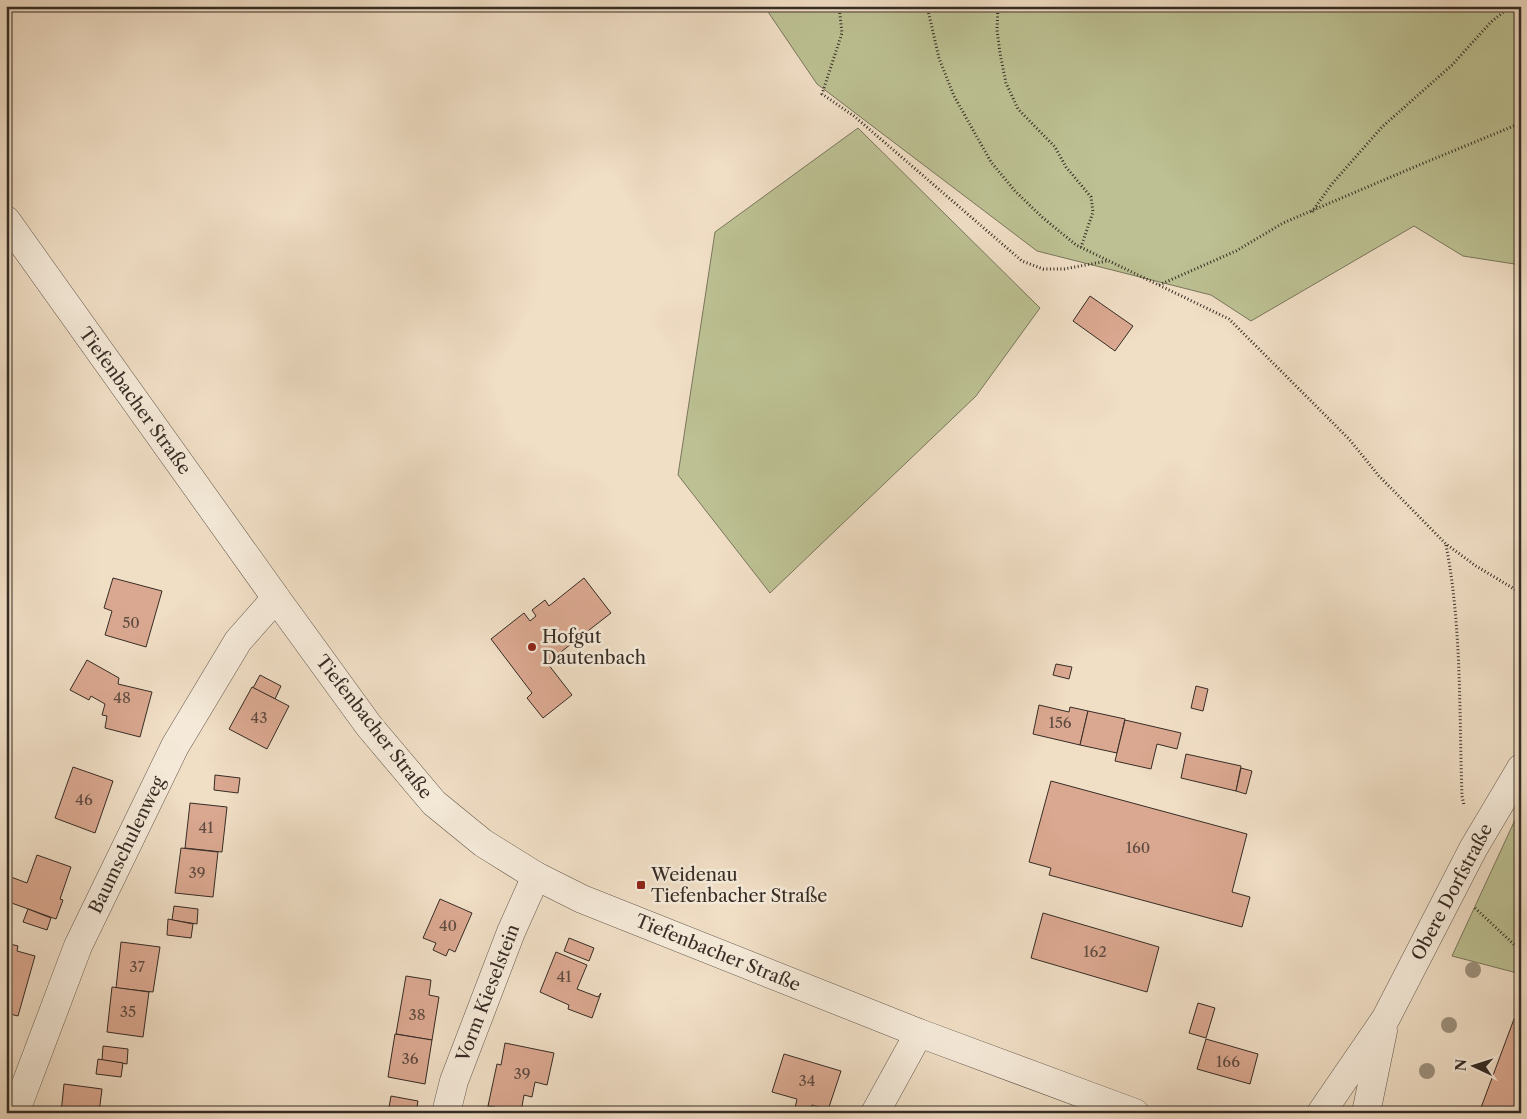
<svg xmlns="http://www.w3.org/2000/svg" width="1527" height="1119" font-family="'Libre Caslon Text',serif">
	<style>
		.green { fill: #bcc092; stroke: #79765c }
		.building { fill: #daa890; stroke: #362c25 }
		.lines { fill: none; stroke-linecap: round; stroke-linejoin: round }
		.minor-casing { stroke: #64584d; stroke-width: 29 }
		.path { stroke: #362c25; stroke-width: 3; stroke-dasharray: 1 2.5; stroke-linecap: butt }
		.minor { stroke: #f5ead9; stroke-width: 28 }
		.tree { fill: #9c907c }
		.poi-dot { fill: #8f2418; stroke: #f5ead9; stroke-width: 2 }
		.labels { text-anchor: middle; stroke-width: 5; stroke-linejoin: round; paint-order: stroke }
		.number-label { font-size: 15px; fill: #5f4b40 }
		.street-label { font-size: 18px; fill: #362c25; stroke: #f5ead9 }
		.poi-label { font-size: 18px; fill: #362c25; stroke: #f5ead9; text-anchor: start }
	</style>
	<rect width="100%" height="100%" fill="#f0dec5"/>
	<filter id="stains"><feTurbulence type="fractalNoise" baseFrequency=".004" numOctaves="4"/><feColorMatrix values="0 0 0 0 .2 0 0 0 0 .09 0 0 0 0 .02 0 0 0 .5 -.17"/></filter>
	<radialGradient id="worn" r=".72"><stop offset=".6" stop-color="#630" stop-opacity="0"/><stop offset="1" stop-color="#630" stop-opacity=".3"/></radialGradient>
	<g class="green">
		<path d="M764,6H1521V265L1463,256L1414,226L1251,321L1211,295L1037,251L817,84Z"/>
		<path d="M858,128L1040,308L976,396L770,593L678,475L715,232Z"/>
		<path d="M1521,807V974L1452,956Z"/>
	</g>
	<g class="building">
		<path d="M1090,296L1133,326L1115,351L1073,321Z"/>
		<path d="M113,578L162,591L146,647L105,635L112,611L104,608Z"/>
		<path d="M584,578L611,613L557,655L558,657L548,664L572,695L543,718L527,698L532,693L491,639L524,613L530,621L536,616L532,610L545,600L549,606Z"/>
		<path d="M87,660L119,678L118,684L152,692L140,737L105,728L107,716L102,715L105,704L91,696L89,700L70,690Z"/>
		<path d="M1056,664L1072,667L1069,679L1053,675Z"/>
		<path d="M260,675L281,686L275,699L253,688Z"/>
		<path d="M1196,686L1208,689L1203,711L1191,708Z"/>
		<path d="M252,687L289,706L267,749L229,729Z"/>
		<path d="M1039,705L1069,712L1070,707L1088,711L1080,745L1033,734Z"/>
		<path d="M1088,711L1125,719L1117,753L1080,745Z"/>
		<path d="M1125,720L1181,733L1177,749L1157,744L1151,769L1115,761Z"/>
		<path d="M1186,754L1241,766L1236,791L1181,778Z"/>
		<path d="M73,767L113,781L95,833L55,818Z"/>
		<path d="M1241,768L1252,771L1246,794L1236,791Z"/>
		<path d="M215,775L240,778L238,793L214,790Z"/>
		<path d="M1051,781L1247,834L1232,892L1250,897L1242,927L1049,875L1051,868L1029,862Z"/>
		<path d="M190,803L227,807L222,852L185,848Z"/>
		<path d="M181,848L218,852L213,897L175,893Z"/>
		<path d="M37,855L71,867L60,899L63,900L56,919L6,901V889L11,877L27,883Z"/>
		<path d="M440,899L472,913L455,952L449,949L446,956L433,950L436,943L423,938Z"/>
		<path d="M174,906L198,909L197,924L172,920Z"/>
		<path d="M28,909L51,918L47,930L23,922Z"/>
		<path d="M1043,913L1159,947L1147,992L1031,958Z"/>
		<path d="M168,919L193,924L191,938L167,935Z"/>
		<path d="M569,938L594,948L589,961L564,951Z"/>
		<path d="M121,942L160,947L153,992L116,988Z"/>
		<path d="M6,943L18,946L17,951L35,956L18,1016L6,1013Z"/>
		<path d="M556,952L587,965L577,989L598,997L601,993L592,1018L568,1009L569,1005L540,992Z"/>
		<path d="M406,976L431,980L429,995L439,997L432,1040L396,1034Z"/>
		<path d="M112,987L149,992L143,1037L107,1032Z"/>
		<path d="M1198,1003L1215,1008L1206,1038L1189,1033Z"/>
		<path d="M1514,1019L1521,1022V1113H1479Z"/>
		<path d="M395,1034L432,1040L425,1084L388,1077Z"/>
		<path d="M1206,1039L1258,1054L1250,1084L1197,1069Z"/>
		<path d="M505,1043L554,1053L547,1085L535,1082L532,1097L524,1095L521,1112L488,1106L497,1064L501,1065Z"/>
		<path d="M103,1046L128,1049L127,1064L102,1060Z"/>
		<path d="M784,1054L841,1071L828,1110L812,1105L810,1112L795,1108L797,1099L772,1092Z"/>
		<path d="M98,1059L123,1063L121,1077L96,1074Z"/>
		<path d="M64,1084L102,1089L99,1113H61Z"/>
		<path d="M391,1096L418,1101L416,1113H388Z"/>
		<path d="M488,1106L521,1112H522L486,1113Z"/>
	</g>
	<g class="lines">
		<defs>
			<g id="minor">
				<path d="M6,220L276,598L369,726L434,803L483,843L536,876L582,899L919,1033L1135,1113"/>
				<path d="M15,1113L78,946L175,746L238,641L276,598"/>
				<path d="M446,1113L454,1081L511,932L536,876"/>
				<path d="M875,1113L919,1033"/>
				<path d="M1321,1113L1386,1018L1473,849L1521,768"/>
				<path d="M1366,1113L1383,1031"/>
			</g>
		</defs>
		<use href="#minor" class="minor-casing"/>
		<g class="path">
			<path d="M839,6L842,33L822,94L854,116L1022,261L1043,269H1064L1107,261"/>
			<path d="M927,6L939,58L954,96L991,162L1015,191L1042,217L1076,245L1229,319L1349,439L1379,476L1446,544L1476,566L1521,593"/>
			<path d="M998,6L997,30L1000,53L1006,83L1018,109L1055,147L1066,167L1091,197L1093,212L1081,247"/>
			<path d="M1312,212L1331,185L1382,127L1452,65L1491,22L1511,6"/>
			<path d="M1159,285L1236,251L1283,223L1419,165L1521,123"/>
			<path d="M1446,545C1462,627 1459,713 1462,796L1464,805"/>
			<path d="M1475,908L1521,951"/>
		</g>
		<use href="#minor" class="minor"/>
	</g>
	<g class="tree">
		<circle cx="1473" cy="970" r="8"/>
		<circle cx="1449" cy="1025" r="8"/>
		<circle cx="1427" cy="1071" r="8"/>
	</g>
	<g class="poi-dot">
		<circle cx="532" cy="647" r="5"/>
		<rect x="636" y="880" width="10" height="10" rx="2.5"/>
	</g>
	<g class="labels">
		<g class="number-label">
			<text x="131" y="628">50</text>
			<text x="122" y="703">48</text>
			<text x="259" y="723">43</text>
			<text x="1060" y="728">156</text>
			<text x="84" y="805">46</text>
			<text x="206" y="833">41</text>
			<text x="1138" y="853">160</text>
			<text x="197" y="878">39</text>
			<text x="448" y="931">40</text>
			<text x="1095" y="957">162</text>
			<text x="137" y="972">37</text>
			<text x="564" y="982">41</text>
			<text x="128" y="1017">35</text>
			<text x="417" y="1020">38</text>
			<text x="410" y="1064">36</text>
			<text x="1228" y="1067">166</text>
			<text x="522" y="1079">39</text>
			<text x="807" y="1086">34</text>
		</g>
		<g class="street-label">
			<text transform="translate(135 401) rotate(54)" y="6">Tiefenbacher Straße</text>
			<text transform="translate(374 727) rotate(52)" y="6">Tiefenbacher Straße</text>
			<text transform="translate(127 845) rotate(-64)" y="6">Baumschulenweg</text>
			<text transform="translate(1452 892) rotate(-62)" y="6">Obere Dorfstraße</text>
			<text transform="translate(718 953) rotate(22)" y="6">Tiefenbacher Straße</text>
			<text transform="translate(488 993) rotate(-69)" y="6">Vorm Kieselstein</text>
		</g>
		<g class="poi-label">
			<text x="542" y="643">Hofgut<tspan x="542" dy="21">Dautenbach</tspan></text>
			<text x="651" y="881">Weidenau<tspan x="651" dy="21">Tiefenbacher Straße</tspan></text>
		</g>
	</g>
	<rect width="1527" height="1119" fill="none" stroke="#f0dec5" stroke-width="25"/>
	<rect x="8" y="8" width="1512" height="1104" fill="none" stroke="#362c25" stroke-width="2.5"/>
	<rect x="12" y="12" width="1502" height="1094" fill="none" stroke="#362c25"/>
	<g transform="translate(1474 1066) rotate(274)" stroke="#f5ead9" stroke-width="4" paint-order="stroke">
	<path d="M0-4L9 19L0 12L-9 19Z" fill="#362c25"/>
	<text y="-8" font-size="14" font-weight="bold" text-anchor="middle" fill="#362c25">N</text>
	</g>
	<rect width="100%" height="100%" filter="url(#stains)"/>
	<rect width="100%" height="100%" fill="url(#worn)"/>
</svg>
